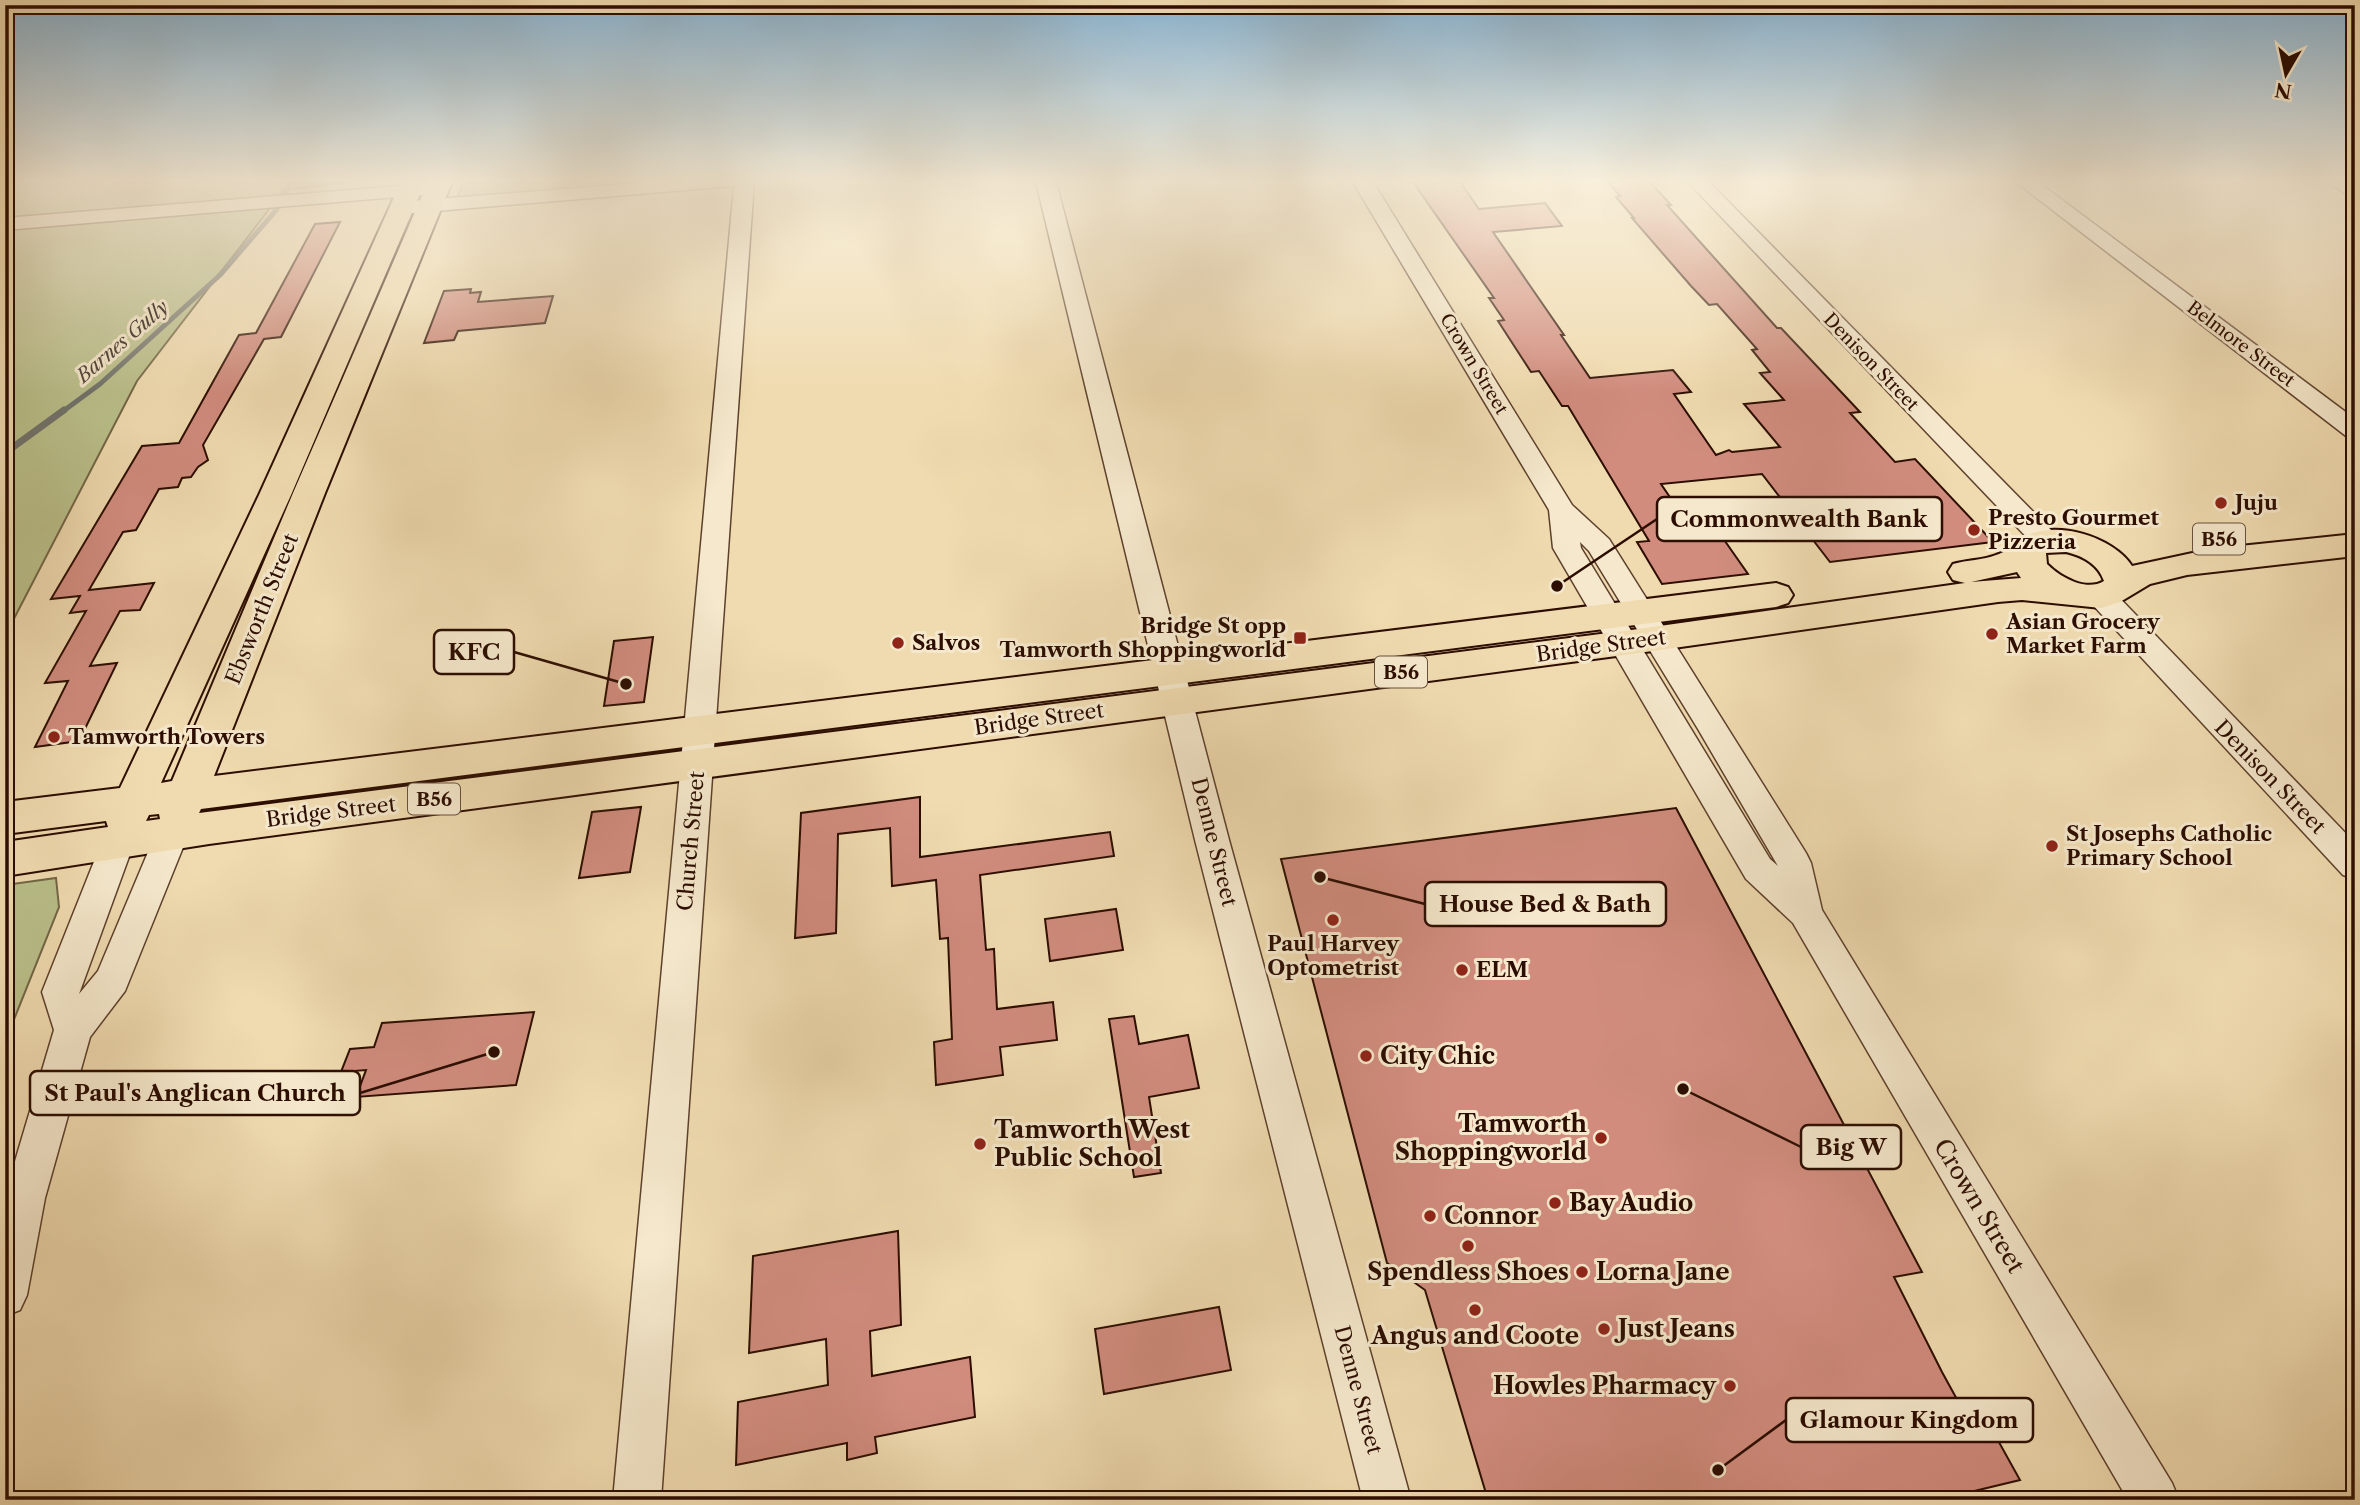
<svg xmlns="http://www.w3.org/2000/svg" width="2360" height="1505" font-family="'Libre Caslon Text',serif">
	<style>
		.green { fill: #bac08b; stroke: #736646; stroke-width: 2 }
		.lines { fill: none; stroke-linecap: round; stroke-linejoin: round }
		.stream-far1 { stroke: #71746d; stroke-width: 5 }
		.stream { stroke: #71746d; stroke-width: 7 }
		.building { fill: #d18c7e; stroke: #2c0d00; stroke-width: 2 }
		.minor-casing { stroke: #5d402c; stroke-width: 3 }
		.major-casing { stroke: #2c0d00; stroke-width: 4 }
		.minor { fill: #f5e8cc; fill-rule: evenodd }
		.major { fill: #f0dbb0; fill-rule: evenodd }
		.poi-dot { fill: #8f2418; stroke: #f5e8cc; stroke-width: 2.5 }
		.labels { text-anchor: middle; stroke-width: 6; stroke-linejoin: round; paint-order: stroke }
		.far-street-label { font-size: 18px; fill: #2c0d00; stroke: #f5e8cc }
		.far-water-label { font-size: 19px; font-style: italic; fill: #544940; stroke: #f5e8cc }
		.shield { fill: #f5e8cc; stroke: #684f3d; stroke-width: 2 }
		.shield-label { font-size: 19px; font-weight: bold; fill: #2c0d00 }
		.poi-label { font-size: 21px; font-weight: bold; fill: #2c0d00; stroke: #f5e8cc; text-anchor: start }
		.street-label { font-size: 21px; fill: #2c0d00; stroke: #f5e8cc }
		.near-poi-label { font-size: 24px; font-weight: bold; fill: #2c0d00; stroke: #f5e8cc; text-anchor: start }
		.near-street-label { font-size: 24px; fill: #2c0d00; stroke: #f5e8cc }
		.leader { fill: none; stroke: #2c0d00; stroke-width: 2.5 }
		.callout-dot { fill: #2c0d00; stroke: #f5e8cc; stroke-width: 2.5 }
		.callout { fill: #f5e8cc; stroke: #2c0d00; stroke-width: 2.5 }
		.callout-label { font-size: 23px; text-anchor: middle; font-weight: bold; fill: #2c0d00 }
	</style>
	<rect width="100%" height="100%" fill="#f0dbb0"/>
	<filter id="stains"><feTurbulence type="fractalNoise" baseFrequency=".00286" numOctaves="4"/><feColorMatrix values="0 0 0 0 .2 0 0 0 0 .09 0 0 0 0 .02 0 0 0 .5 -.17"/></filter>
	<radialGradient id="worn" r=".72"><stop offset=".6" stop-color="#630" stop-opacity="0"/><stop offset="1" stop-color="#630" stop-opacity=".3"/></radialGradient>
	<g class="green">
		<path d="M5,182H351L284,190L137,381L5,636Z"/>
		<path d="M463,182H697L457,200Z"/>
		<path d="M56,878L59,907L5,1042V885Z"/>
	</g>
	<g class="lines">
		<g class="stream-far1">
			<path d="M286,193L291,182"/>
			<path d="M62,412L100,384L220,275L277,209"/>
		</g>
		<path class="stream" d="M5,453L64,410"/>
	</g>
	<g class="building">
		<path d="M1413,182H1460L1479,209L1545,203L1562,226L1493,232L1564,335H1561L1590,378L1673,370L1691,392L1674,394L1716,455L1729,450L1732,452L1780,447L1744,404L1784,400L1760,373L1770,372L1752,350L1757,349L1717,304L1709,305L1691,286L1632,218H1634L1616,197L1620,196L1608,182H1650L1671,205H1667L1777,328H1781L1860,412L1850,413L1895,462L1915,459L1993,542L1830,562L1762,474L1661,484L1697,537L1720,534L1748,574L1662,584L1637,542L1649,541L1568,406H1562L1539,371L1531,372L1498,321L1504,320L1489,298H1494Z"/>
		<path d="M340,222L281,337L264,339L203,445L208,460L198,467L191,477L182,478L178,487L159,489L136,530L123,532L89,590L154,583L140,610L120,611L90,666L117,663L79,741L35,747L68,681L45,683L86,611L70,613L80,596L51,599L142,446L179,443L239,335L256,333L315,224Z"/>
		<path d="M471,289L470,293L481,292L478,302L553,296L545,323L458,331L454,340L424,343L444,291Z"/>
		<path d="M653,637L644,702L604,706L614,641Z"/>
		<path d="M920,797V857L1110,832L1114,856L980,875L986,950L994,949L997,1009L1053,1002L1057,1040L1000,1047L1003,1075L936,1085L934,1042L952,1039L948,938L940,939L936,880L892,886L890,828L838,834L836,933L795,938L801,813Z"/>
		<path d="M641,807L630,872L579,878L592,812Z"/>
		<path d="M1676,808L1922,1272L1894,1277L1942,1372L1959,1403L1985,1417L2020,1480L1962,1494L1965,1500H1488L1425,1290L1387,1263L1281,859Z"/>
		<path d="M1116,909L1123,950L1050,961L1045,919Z"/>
		<path d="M534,1012L516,1085L356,1097L366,1070L341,1072L350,1049L374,1047L382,1023Z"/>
		<path d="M1134,1016L1139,1044L1188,1035L1199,1088L1149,1097L1161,1173L1134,1177L1109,1019Z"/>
		<path d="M898,1231L901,1325L870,1331L872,1376L970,1357L975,1417L875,1437L877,1453L847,1460V1443L736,1465L738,1402L828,1385L826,1339L749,1353L753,1256Z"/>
		<path d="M1219,1307L1231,1370L1104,1394L1095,1329Z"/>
	</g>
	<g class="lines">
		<defs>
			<g id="minor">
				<path d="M653,182H754L661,1500H613L734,186L412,213L405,211L402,207L405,203L412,201Z"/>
				<path d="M1036,182H1056L1229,840L1411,1500H1363L1195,840Z"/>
				<path d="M1353,182H1373L1572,505L1609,539L1806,853L1811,863L1822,910L2172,1483L2179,1500H2128L1793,923L1746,879L1553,548L1549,510ZM1580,542L1589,551L1698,729L1778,866L1770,859L1581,548Z"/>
				<path d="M1688,182H1709L2056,535L2059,541L2056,547L2046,550L2036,547Z"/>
				<path d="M2016,182H2038L2355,419V438L2346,436Z"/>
				<path d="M2327,182L2355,185V199Z"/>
				<path d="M437,183L447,189L444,193L5,230V218Z"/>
				<path d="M2101,586L2111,589L2355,843V879L2343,875L2091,603L2087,596L2091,589Z"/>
				<path d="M171,822L183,826L188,835L125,991L90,1037L45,1198L27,1295L20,1310L5,1316V1195L54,1030L42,992L105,834L117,830L129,834L134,843L79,994L98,971L159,826Z"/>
			</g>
			<path id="major" d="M401,182H425L291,495L161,783L172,781L293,493L428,182H452L325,493L214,776L1776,583L1788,587L1793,595L1788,603L1776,607L201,809L199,813L1624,631L1965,583L1953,580L1948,572L1953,564C1967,560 1983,560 1996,555C2014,549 2011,545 2023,538C2054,518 2114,537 2132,566L2211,549L2355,534V556L2187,575L2150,584L2120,602L2101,608L2022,600L1998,602L1624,655L209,844L5,876V842L108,827L106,821L5,834V802L120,788L259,495ZM2066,552C2083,556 2098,564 2104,581C2086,592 2060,577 2047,564L2046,553ZM2017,572L2021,578L1971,582ZM159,814L160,819L146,821L149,815Z"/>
		</defs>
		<use href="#minor" class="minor-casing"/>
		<use href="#major" class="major-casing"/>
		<use href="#minor" class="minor"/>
		<use href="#major" class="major"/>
	</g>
	<linearGradient id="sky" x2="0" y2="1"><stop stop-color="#8bb6d4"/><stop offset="0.46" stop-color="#f8efdb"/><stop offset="1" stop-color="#f8efdb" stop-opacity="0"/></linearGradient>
	<rect width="2360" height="393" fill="url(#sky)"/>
	<g class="poi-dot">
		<circle cx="2221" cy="503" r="7"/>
		<circle cx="1974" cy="530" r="7"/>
		<circle cx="1992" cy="634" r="7"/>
		<rect x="1293" y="631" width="14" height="14" rx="3.5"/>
		<circle cx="898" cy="643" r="7"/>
		<circle cx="54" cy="737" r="7"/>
		<circle cx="2052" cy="846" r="7"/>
		<circle cx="1333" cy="920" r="7"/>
		<circle cx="1462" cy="970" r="7"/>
		<circle cx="1366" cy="1056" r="7"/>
		<circle cx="1601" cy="1138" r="7"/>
		<circle cx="980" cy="1144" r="7"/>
		<circle cx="1555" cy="1203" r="7"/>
		<circle cx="1430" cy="1216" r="7"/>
		<circle cx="1468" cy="1246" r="7"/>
		<circle cx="1582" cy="1272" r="7"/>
		<circle cx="1475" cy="1310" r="7"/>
		<circle cx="1604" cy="1329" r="7"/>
		<circle cx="1730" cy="1386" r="7"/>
	</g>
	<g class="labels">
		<g class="far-street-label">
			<text transform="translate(2241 344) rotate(37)" y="6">Belmore Street</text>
			<text transform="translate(1871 362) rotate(46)" y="6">Denison Street</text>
			<text transform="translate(1474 364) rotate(59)" y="6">Crown Street</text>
		</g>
		<g class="far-water-label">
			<text transform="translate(122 341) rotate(-41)" y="7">Barnes Gully</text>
		</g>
		<g class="shield">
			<rect x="2193" y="523.5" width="52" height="31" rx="5"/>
			<rect x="1375" y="656.5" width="52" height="31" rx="5"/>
			<rect x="408" y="783.5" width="52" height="31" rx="5"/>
		</g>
		<g class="shield-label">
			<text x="2219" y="546">B56</text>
			<text x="1401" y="679">B56</text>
			<text x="434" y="806">B56</text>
		</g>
		<g class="poi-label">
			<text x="2235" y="510">Juju</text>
			<text x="1988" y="525">Presto Gourmet<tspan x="1988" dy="24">Pizzeria</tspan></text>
			<text x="2006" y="629">Asian Grocery<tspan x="2006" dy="24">Market Farm</tspan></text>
			<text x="1286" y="633" text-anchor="end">Bridge St opp<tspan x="1286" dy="24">Tamworth Shoppingworld</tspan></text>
			<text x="912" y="650">Salvos</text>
			<text x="68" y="744">Tamworth Towers</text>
			<text x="2066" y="841">St Josephs Catholic<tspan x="2066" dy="24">Primary School</tspan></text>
			<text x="1333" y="951" text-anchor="middle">Paul Harvey<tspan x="1333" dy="24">Optometrist</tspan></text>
			<text x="1476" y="977">ELM</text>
		</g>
		<g class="street-label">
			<text transform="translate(262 609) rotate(-68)" y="7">Ebsworth Street</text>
			<text transform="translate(1601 646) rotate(-8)" y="7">Bridge Street</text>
			<text transform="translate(1039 719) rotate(-8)" y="7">Bridge Street</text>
			<text transform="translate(2270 777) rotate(46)" y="7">Denison Street</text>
			<text transform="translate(331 812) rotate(-7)" y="7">Bridge Street</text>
			<text transform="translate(691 841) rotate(-85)" y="7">Church Street</text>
			<text transform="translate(1214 842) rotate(76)" y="7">Denne Street</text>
			<text transform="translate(1358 1390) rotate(75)" y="7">Denne Street</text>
		</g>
		<g class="near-poi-label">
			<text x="1380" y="1064">City Chic</text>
			<text x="1587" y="1132" text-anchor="end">Tamworth<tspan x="1587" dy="28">Shoppingworld</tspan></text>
			<text x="994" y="1138">Tamworth West<tspan x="994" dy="28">Public School</tspan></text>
			<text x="1569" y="1211">Bay Audio</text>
			<text x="1444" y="1224">Connor</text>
			<text x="1468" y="1280" text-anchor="middle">Spendless Shoes</text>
			<text x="1596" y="1280">Lorna Jane</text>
			<text x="1618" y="1337">Just Jeans</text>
			<text x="1475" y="1344" text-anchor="middle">Angus and Coote</text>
			<text x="1716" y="1394" text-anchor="end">Howles Pharmacy</text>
		</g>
		<g class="near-street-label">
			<text transform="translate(1979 1206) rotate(59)" y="8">Crown Street</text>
		</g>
	</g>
	<path class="leader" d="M1557 586L1657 519M626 684L514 652M1320 877L1425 904M494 1052L360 1093M1683 1089L1801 1147M1718 1470L1786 1420"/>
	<g class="callout-dot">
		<circle cx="1557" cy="586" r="7"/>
		<circle cx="626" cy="684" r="7"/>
		<circle cx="1320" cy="877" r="7"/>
		<circle cx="494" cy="1052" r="7"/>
		<circle cx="1683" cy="1089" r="7"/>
		<circle cx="1718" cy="1470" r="7"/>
	</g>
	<g class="callout">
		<rect x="1657" y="497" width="285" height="44" rx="7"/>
		<rect x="434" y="630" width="80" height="44" rx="7"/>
		<rect x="1425" y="882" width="241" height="44" rx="7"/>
		<rect x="30" y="1071" width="330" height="44" rx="7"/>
		<rect x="1801" y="1125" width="100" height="44" rx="7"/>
		<rect x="1786" y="1398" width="247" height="44" rx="7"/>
	</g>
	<g class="callout-label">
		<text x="1799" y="527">Commonwealth Bank</text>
		<text x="474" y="660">KFC</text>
		<text x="1545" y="912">House Bed &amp; Bath</text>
		<text x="195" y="1101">St Paul's Anglican Church</text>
		<text x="1851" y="1155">Big W</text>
		<text x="1909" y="1428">Glamour Kingdom</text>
	</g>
	<rect width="2360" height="1505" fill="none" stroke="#f0dbb0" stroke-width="28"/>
	<rect x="7" y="7" width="2346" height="1491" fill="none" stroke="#2c0d00" stroke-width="3.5"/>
	<rect x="14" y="14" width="2332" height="1477" fill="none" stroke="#2c0d00" stroke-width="2"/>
	<g transform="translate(2286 74) rotate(189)" stroke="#f5e8cc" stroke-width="5" paint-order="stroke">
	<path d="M0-5L12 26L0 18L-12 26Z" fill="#2c0d00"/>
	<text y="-10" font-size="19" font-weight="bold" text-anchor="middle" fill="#2c0d00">N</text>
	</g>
	<rect width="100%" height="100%" filter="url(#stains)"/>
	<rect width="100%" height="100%" fill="url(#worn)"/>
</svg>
